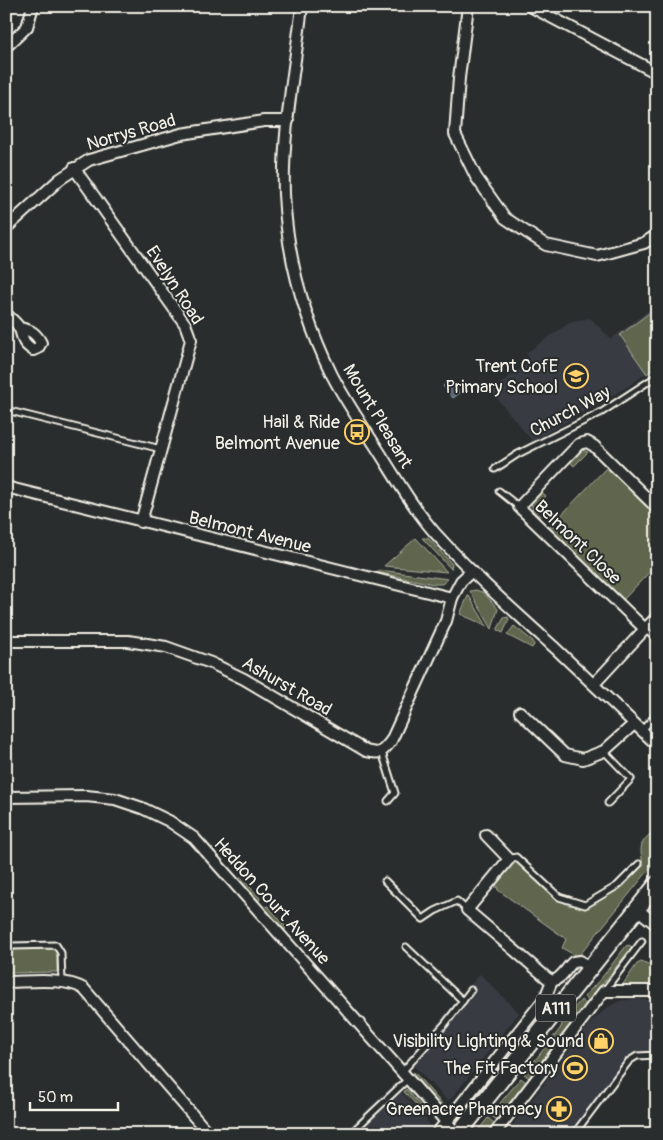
<svg xmlns="http://www.w3.org/2000/svg" width="663" height="1140" font-family="Pangolin,sans-serif">
	<style>
		.built { fill: #393b42 }
		.green { fill: #5f664d; stroke: #aaac9a }
		.water { fill: #526575; stroke: #939da3 }
		.lines { fill: none; stroke-linecap: round; stroke-linejoin: round }
		.service-casing { stroke: #f4f1e8; stroke-width: 9 }
		.minor-casing { stroke: #f4f1e8; stroke-width: 14 }
		.primary-casing { stroke: #f4f1e8; stroke-width: 19 }
		.service { stroke: #2a2d2e; stroke-width: 5 }
		.minor { stroke: #2a2d2e; stroke-width: 10 }
		.primary { stroke: #2a2d2e; stroke-width: 15 }
		.labels { text-anchor: middle; stroke-width: 4; stroke-linejoin: round; paint-order: stroke }
		.shield { fill: #2a2d2e; stroke: #b7b6b0; stroke-width: 1 }
		.shield-label { font-size: 16px; font-weight: bold; fill: #f4f1e8 }
		.street-label { font-size: 18px; fill: #f4f1e8; stroke: #2a2d2e }
		.poi-label { font-size: 18px; fill: #f4f1e8; stroke: #2a2d2e; text-anchor: end }
	</style>
	<rect width="100%" height="100%" fill="#2a2d2e"/>
	<filter id="ink" filterUnits="userSpaceOnUse"><feTurbulence type="fractalNoise" baseFrequency=".02" numOctaves="2"/><feDisplacementMap in="SourceGraphic" scale="10" xChannelSelector="R" yChannelSelector="G"/><feConvolveMatrix kernelMatrix="1 2 1 2 8 2 1 2 1" color-interpolation-filters="sRGB"/></filter>
	<g filter="url(#ink)">
		<g class="built">
			<path d="M657,304V365L630,385L600,403L532,441L491,391L521,368L529,358L526,353L572,321L590,318L611,339Z"/>
			<path d="M480,974L519,1013L451,1099L447,1100L407,1059Z"/>
			<path d="M633,999L657,1000V1060L644,1059L634,1062L625,1073L580,1134H506L592,1021L608,1007L620,1001Z"/>
			<path d="M394,1084L429,1123L428,1129L423,1134H342Z"/>
		</g>
		<g class="green">
			<path d="M657,307V366L647,374L620,335Z"/>
			<path d="M582,450L588,452L574,466L570,462Z"/>
			<path d="M607,467L657,515V564L623,600L548,529Z"/>
			<path d="M542,492L546,496L534,509L541,516L540,518L533,511L531,503Z"/>
			<path d="M416,538L447,572L384,566Z"/>
			<path d="M422,538H428L452,564L451,569Z"/>
			<path d="M380,570L448,579L442,584H433L376,572Z"/>
			<path d="M476,590L484,593L498,609L492,629L470,591Z"/>
			<path d="M468,596H469L487,626L460,614Z"/>
			<path d="M508,617L509,620L503,633L497,630L504,618Z"/>
			<path d="M514,626L533,641L534,645L532,648L507,635Z"/>
			<path d="M657,827V860L578,957L562,948L566,939L498,890L496,883C501,874 507,864 518,862L553,896L568,905L587,907L624,886L643,865C639,842 640,844 657,827Z"/>
			<path d="M241,877L260,898L259,901L239,880Z"/>
			<path d="M268,906L286,927L285,930L265,909V907Z"/>
			<path d="M655,943L657,944V987H621L637,964L641,962L648,965L655,955L653,945Z"/>
			<path d="M629,945L632,947L589,1001L584,997L603,976L626,946Z"/>
			<path d="M18,947L53,948L57,951V972L8,973C9,963 10,953 18,947Z"/>
			<path d="M581,1000L587,1005L556,1044L551,1040L560,1029L564,1020Z"/>
			<path d="M547,1045L552,1048L529,1078L524,1074Z"/>
			<path d="M414,1072L443,1105L441,1107L413,1075Z"/>
			<path d="M521,1078L526,1082L497,1120L490,1115Z"/>
			<path d="M406,1089L428,1114V1117L404,1092Z"/>
			<path d="M488,1118L494,1123L485,1134H475Z"/>
		</g>
		<path class="water" d="M450,380L460,393L453,398L443,386Z"/>
		<g class="lines">
			<defs>
				<g id="service">
					<path d="M6,410L161,449"/>
					<path d="M495,469L518,454L602,412L657,376"/>
					<path d="M499,491L519,507"/>
					<path d="M645,629L657,640"/>
					<path d="M642,730L657,714"/>
					<path d="M604,751L631,779L608,803"/>
					<path d="M382,752L395,793L388,801"/>
					<path d="M509,859L516,857L559,897L585,905L617,886L639,864"/>
					<path d="M385,881L423,919L435,911L457,901L467,910"/>
					<path d="M406,947L463,1001"/>
					<path d="M6,953L12,946L56,945L61,953L62,982"/>
					<path d="M604,991L642,941"/>
					<path d="M402,1072L445,1024L471,990"/>
					<path d="M350,1134L408,1079"/>
					<path d="M574,1134L629,1061L637,1056L657,1055"/>
				</g>
				<g id="minor">
					<path d="M302,6C295,68 282,132 284,194C287,257 304,318 332,375C346,402 364,428 380,453C397,480 414,509 435,533C472,574 514,611 555,648C589,680 623,713 657,745"/>
					<path d="M468,6L459,78L455,134L476,177L505,218L546,245L597,256L644,243L657,235"/>
					<path d="M530,6L657,73"/>
					<path d="M6,47L27,27L33,6"/>
					<path d="M74,168L185,324L191,340L141,522"/>
					<path d="M6,228L60,179L89,160L181,134L264,121H288"/>
					<path d="M6,314C10,318 15,322 18,326C25,336 18,340 33,350L38,348L41,343C36,333 31,330 19,328"/>
					<path d="M6,487L452,598L461,581L472,571"/>
					<path d="M657,508L594,446L587,442L579,444L519,507L645,629L657,617"/>
					<path d="M6,641H128L166,647L211,663L244,679L366,751C381,755 382,752 391,741L446,621L452,598"/>
					<path d="M594,684L645,629"/>
					<path d="M520,712L565,755L583,759L604,751L634,724"/>
					<path d="M6,797L86,796L115,799L142,808L169,821L194,838L457,1134"/>
					<path d="M486,835L509,859L467,910L547,978L552,981"/>
					<path d="M637,909L657,925"/>
					<path d="M552,981C562,979 566,968 573,962L580,961L589,968"/>
					<path d="M6,982C27,982 66,977 84,989L209,1134"/>
					<path d="M436,1134L454,1113L545,998L552,981"/>
					<path d="M494,1134L604,991H657"/>
				</g>
				<path id="primary" d="M458,1134L657,884"/>
			</defs>
			<use href="#service" class="service-casing"/>
			<use href="#minor" class="minor-casing"/>
			<use href="#primary" class="primary-casing"/>
			<use href="#service" class="service"/>
			<use href="#minor" class="minor"/>
			<use href="#primary" class="primary"/>
		</g>
	</g>
	<defs>
		<symbol id="school-ring" viewBox="-11 -11 22 22"><circle r="9.5" fill="#2a2d2e" stroke="#ffd166" stroke-width="1.5"/><path d="M0-5L7-2L0 1L-7-2ZM-4 1L0 2.5L4 1V4Q0 6-4 4Z" fill="#ffd166"/></symbol>
		<symbol id="bus-ring" viewBox="-11 -11 22 22"><circle r="9.5" fill="#2a2d2e" stroke="#ffd166" stroke-width="1.5"/><path d="M-5-6H5V4H4V6H2V4H-2V6H-4V4H-5ZM-3.5-4V0h7V-4ZM-3.5 1.2v1.5H-2V1.2ZM2 1.2v1.5H3.5V1.2Z" fill="#ffd166"/></symbol>
		<symbol id="shop-ring" viewBox="-11 -11 22 22"><circle r="9.5" fill="#2a2d2e" stroke="#ffd166" stroke-width="1.5"/><path d="M-5-2.5h2.3a2.7 3.5 0 0 1 5.4 0H5L5.5 6h-11ZM-1.5-2.5h3a1.5 2.3 0 0 0-3 0Z" fill="#ffd166"/></symbol>
		<symbol id="stadium-ring" viewBox="-11 -11 22 22"><circle r="9.5" fill="#2a2d2e" stroke="#ffd166" stroke-width="1.5"/><path d="M0-5a6.5 5 0 1 0 0 10a6.5 5 0 1 0 0-10ZM-3.5-1.8h7v3.6h-7Z" fill="#ffd166"/></symbol>
		<symbol id="pharmacy-ring" viewBox="-11 -11 22 22"><circle r="9.5" fill="#2a2d2e" stroke="#ffd166" stroke-width="1.5"/><path d="M-2-6h4v4h4v4h-4v4h-4v-4h-4v-4h4Z" fill="#ffd166"/></symbol>
	</defs>
	<g fill-rule="evenodd">
		<use href="#school-ring" x="562" y="362" width="28" height="28"/>
		<use href="#bus-ring" x="343" y="418" width="28" height="28"/>
		<use href="#shop-ring" x="587" y="1027" width="28" height="28"/>
		<use href="#stadium-ring" x="561" y="1054" width="28" height="28"/>
		<use href="#pharmacy-ring" x="545" y="1095" width="28" height="28"/>
	</g>
	<g class="labels">
		<rect class="shield" x="536" y="994.5" width="40" height="27" rx="4"/>
		<g class="shield-label">
			<text x="556" y="1014">A111</text>
		</g>
		<g class="street-label">
			<text transform="translate(131 132) rotate(-16)" y="6">Norrys Road</text>
			<text transform="translate(175 285) rotate(57)" y="6">Evelyn Road</text>
			<text transform="translate(570 411) rotate(-28)" y="6">Church Way</text>
			<text transform="translate(378 416) rotate(59)" y="6">Mount Pleasant</text>
			<text transform="translate(250 532) rotate(14)" y="6">Belmont Avenue</text>
			<text transform="translate(578 542) rotate(44)" y="6">Belmont Close</text>
			<text transform="translate(287 686) rotate(30)" y="6">Ashurst Road</text>
			<text transform="translate(272 901) rotate(48)" y="6">Heddon Court Avenue</text>
		</g>
		<g class="poi-label">
			<text x="558" y="372">Trent CofE<tspan x="558" dy="21">Primary School</tspan></text>
			<text x="340" y="428">Hail &amp; Ride<tspan x="340" dy="21">Belmont Avenue</tspan></text>
			<text x="584" y="1047">Visibility Lighting &amp; Sound</text>
			<text x="558" y="1074">The Fit Factory</text>
			<text x="542" y="1115">Greenacre Pharmacy</text>
		</g>
	</g>
	<rect width="663" height="1140" fill="none" stroke="#2a2d2e" stroke-width="25"/>
	<rect x="12" y="12" width="638" height="1115" fill="none" stroke="#f4f1e8" stroke-width="2" filter="url(#ink)"/>
	<path d="M30 1102v8h88v-8" fill="none" stroke="#f4f1e8" stroke-width="2.5"/>
	<text x="38" y="1102" font-size="15" fill="#f4f1e8" stroke="#2a2d2e" stroke-width="4" paint-order="stroke">50 m</text>
</svg>
